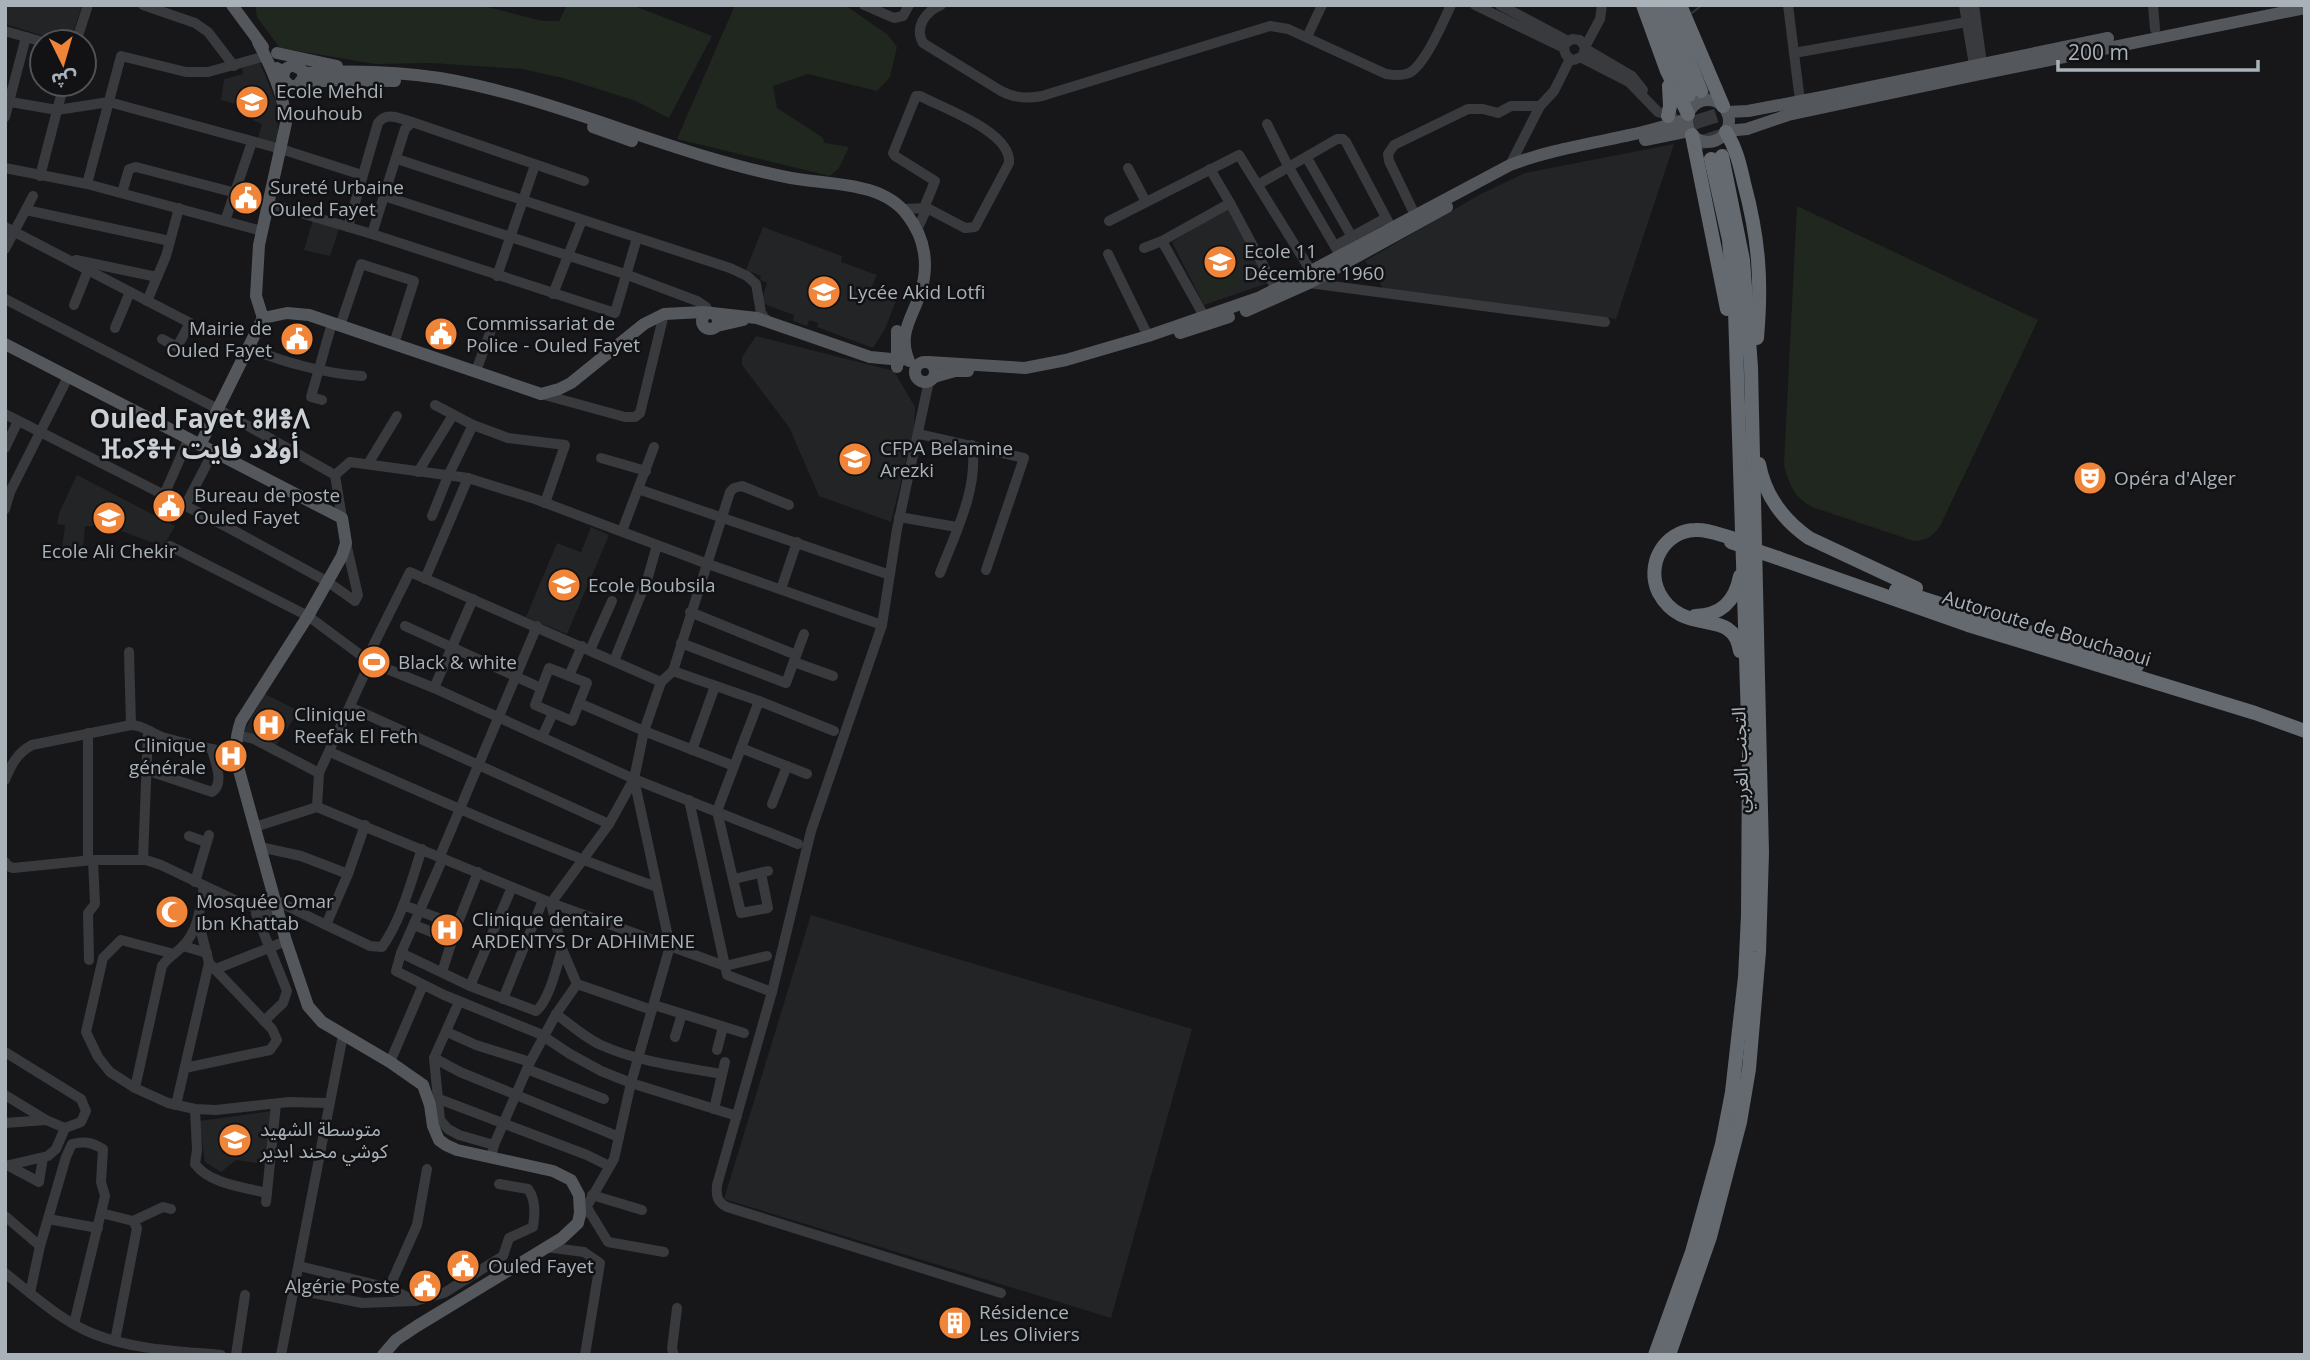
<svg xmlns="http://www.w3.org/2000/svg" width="2310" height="1360" font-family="'Open Sans','Noto Sans Arabic','Noto Sans Tifinagh',sans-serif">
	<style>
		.built { fill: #232426 }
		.green { fill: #20271f }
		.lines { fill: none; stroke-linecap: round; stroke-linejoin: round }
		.stream { stroke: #2d3a3d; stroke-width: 2 }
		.highway-tunnel { stroke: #343639; stroke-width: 14; stroke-dasharray: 14 7; stroke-linecap: butt }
		.minor { stroke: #383a3e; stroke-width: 10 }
		.major { stroke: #54585d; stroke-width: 12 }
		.highway { stroke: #646a6f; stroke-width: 14 }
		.highway-bridge { stroke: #646a6f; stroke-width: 14 }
		.labels { text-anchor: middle; stroke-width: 5; stroke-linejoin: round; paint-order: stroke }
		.poi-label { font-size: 19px; fill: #a9b2b9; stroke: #121214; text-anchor: start }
		.street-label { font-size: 19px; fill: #a9b2b9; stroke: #121214 }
		.district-label { font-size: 26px; font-weight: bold; fill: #cad0d5; stroke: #121214 }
	</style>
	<rect width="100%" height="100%" fill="#171719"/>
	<g class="built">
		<path d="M5,5H82L70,42H63L5,24Z"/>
		<path d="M260,63L277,104L278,132L275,143L258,138L262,124L253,120L250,108L221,100L224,79L243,74L242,68Z"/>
		<path d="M1674,144L1616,319L1383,288L1365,261L1481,194L1525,173Z"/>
		<path d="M1231,206L1268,283L1204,305L1172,242Z"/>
		<path d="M313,220L339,229L330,256L304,250Z"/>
		<path d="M763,227L842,256L841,262L877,275L872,286L897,298L885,329L873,348L817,327L818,323L809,320L807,326L793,321L794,315L761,303L767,283L760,280L761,276L746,270Z"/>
		<path d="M756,336L894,371L915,407L914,428L891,522L819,496L789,427L742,365V357Z"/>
		<path d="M77,475L175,526L163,547L104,524L103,526H85L83,550L62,549L65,525L57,524L59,513Z"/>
		<path d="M591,527L609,535L567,634L526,617L557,543L581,552Z"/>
		<path d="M265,694L299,711L275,747L244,731Z"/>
		<path d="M811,915L1192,1029L1111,1318L724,1199Z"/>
		<path d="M272,1111L266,1164L236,1160L221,1172L205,1162L199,1121Z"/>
	</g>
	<g class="green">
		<path d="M255,5H480L542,21H559L567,5H632L712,36L669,118L636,101L563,78L522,69L432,63L375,64L280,48L257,17Z"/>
		<path d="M735,5H845L888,35L897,47L890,77L877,91L808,74L773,86L777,108L822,137L825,143L849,147L839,168L830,176L677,139Z"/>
		<path d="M1797,206L2038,320L1940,526C1932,537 1927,540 1914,541L1812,507C1793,496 1790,486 1784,465Z"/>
		<path d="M1229,263L1240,283L1205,302L1194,281Z"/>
	</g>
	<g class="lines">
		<path class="stream" d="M1692,13L1702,5"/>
		<g class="highway-tunnel">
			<path d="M1701,91L1722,156"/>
			<path d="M1689,95L1711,159"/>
		</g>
		<g class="minor">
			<path d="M143,5L195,23L208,32L234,66"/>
			<path d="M864,5L894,18L903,16L909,5"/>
			<path d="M941,5C926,11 914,27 923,43L1001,91C1014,98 1027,99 1042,96L1270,26L1288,29L1386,74C1393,75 1402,76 1409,73C1425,65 1443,22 1451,5"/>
			<path d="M1475,5L1564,48"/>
			<path d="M1500,5L1568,41"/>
			<path d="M1788,5L1800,101"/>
			<path d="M1964,5L1974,65"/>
			<path d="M1974,5L1982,64"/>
			<path d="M2153,5L2155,29"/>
			<path d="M5,31L43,42"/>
			<path d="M1307,37L1322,5"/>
			<path d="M76,42L88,5"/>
			<path d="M1585,47L1580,40L1572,39L1565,44C1563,52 1566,58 1574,60L1583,56L1585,47L1600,19L1602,5"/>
			<path d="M1586,49L1632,76L1643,90"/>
			<path d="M1794,53L1967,22"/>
			<path d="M1582,58L1629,82L1658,112L1673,117"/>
			<path d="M5,101L57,110L109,102L281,149L362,175"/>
			<path d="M5,117L26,37"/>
			<path d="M1267,124L1288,166L1340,255"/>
			<path d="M1307,158L1352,237"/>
			<path d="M397,159L730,268L747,276L756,284L761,313L768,322"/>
			<path d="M1510,165L1540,106"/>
			<path d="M5,168L87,184L262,231"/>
			<path d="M1128,168L1146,202"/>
			<path d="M1210,169L1230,203"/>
			<path d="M40,176L64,84"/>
			<path d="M87,184L121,56L186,72H208L266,56"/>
			<path d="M1259,184L1337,139H1343L1346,142L1391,227"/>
			<path d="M122,193L129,169L136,167L236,193"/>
			<path d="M384,196L625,274L697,301L706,307L710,313"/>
			<path d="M267,203L372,234L615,313L637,238"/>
			<path d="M924,208L935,181L895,156L893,153L916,96H920C943,108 1012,132 1009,163L975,227L965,228L927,208"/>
			<path d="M902,209L927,208L917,230"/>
			<path d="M26,210L170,241"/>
			<path d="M1415,215L1389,161L1388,154L1394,145L1468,109H1483L1498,113L1511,106H1540L1554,91L1570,59"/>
			<path d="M225,221L252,142"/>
			<path d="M1109,221L1239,155L1311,271"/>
			<path d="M5,227L190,323L177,347L162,339"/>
			<path d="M348,227L378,123C387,111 400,119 412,122"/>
			<path d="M372,234L405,129L412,122L584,181"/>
			<path d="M1335,246L1386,218"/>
			<path d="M1144,248L1162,241"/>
			<path d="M5,249L33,196"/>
			<path d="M1108,254L1148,336"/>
			<path d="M76,260L157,277"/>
			<path d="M497,276L535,165"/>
			<path d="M1309,283L1605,322"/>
			<path d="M553,294L582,220"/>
			<path d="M5,299L218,409L335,475L342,518"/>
			<path d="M147,301L166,256L179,208"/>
			<path d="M74,305L88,270"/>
			<path d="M1204,316L1162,241L1230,203L1276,289"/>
			<path d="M340,326L361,264L414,281L394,344"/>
			<path d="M115,328L130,292"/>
			<path d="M250,348C281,362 328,374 362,376"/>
			<path d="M476,371L491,330"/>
			<path d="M929,381L897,529L882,625L811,831L772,992L717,1185C716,1196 717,1202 727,1207L1001,1293"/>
			<path d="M541,394L625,417H635L640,413L664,314"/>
			<path d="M322,400L311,397L332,323"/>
			<path d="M435,405L473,425L508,438L565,445L545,503"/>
			<path d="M5,414L229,528L328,582L355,601L358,595L346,543"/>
			<path d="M919,434L1024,458L986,570"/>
			<path d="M5,448L18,421"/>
			<path d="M601,458L646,471"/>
			<path d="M368,464L397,416"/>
			<path d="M418,472L453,415"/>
			<path d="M335,475L350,462L468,478L535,499L705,563L882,625"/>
			<path d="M638,489L890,575"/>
			<path d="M164,495L189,438"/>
			<path d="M185,506L213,452"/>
			<path d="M5,509L10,492L68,377"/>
			<path d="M432,516L448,476L473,425"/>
			<path d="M899,517L957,527"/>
			<path d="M622,531L654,447"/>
			<path d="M170,546L308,616L370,662L434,688L634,779L798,844"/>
			<path d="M940,573C955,534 979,488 972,445"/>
			<path d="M425,579L468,478"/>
			<path d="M781,589L797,542"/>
			<path d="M690,612L796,655"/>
			<path d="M405,626L541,688"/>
			<path d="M681,643L786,683L804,634"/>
			<path d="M590,650L612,601"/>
			<path d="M129,652L131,725"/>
			<path d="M614,661L648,577L657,545"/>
			<path d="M794,662L833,676"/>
			<path d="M549,668L587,683L572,721L535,705Z"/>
			<path d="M673,671L759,701L834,731"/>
			<path d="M569,676L582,646"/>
			<path d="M434,688L473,599"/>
			<path d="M759,701L717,811L741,913L768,908L761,873"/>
			<path d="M579,703L644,731L734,766"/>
			<path d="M350,707L609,824"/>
			<path d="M88,733V860"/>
			<path d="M237,735L254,739L319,773"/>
			<path d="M542,737L553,713"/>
			<path d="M741,748L807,774"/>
			<path d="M692,750L715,686"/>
			<path d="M330,752C438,800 546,848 657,887"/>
			<path d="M146,770L212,792C225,783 215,763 212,749"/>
			<path d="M634,779L609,824L551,903L562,949L577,984L652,1010"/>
			<path d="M5,780C11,765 17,753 32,745L131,725C143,725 151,733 162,737C186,744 210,749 235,753"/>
			<path d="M689,800L725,966L767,956"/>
			<path d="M772,804L787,766"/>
			<path d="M255,827L317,807"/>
			<path d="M189,836L206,842"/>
			<path d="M260,847L301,856L348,874"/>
			<path d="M440,856L537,626"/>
			<path d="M443,858L401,953L470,986L536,1011C549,1001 557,966 562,949"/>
			<path d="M143,860L148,731"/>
			<path d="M5,862L8,866L13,868L93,860H146L161,865L239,902L279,916"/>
			<path d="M734,879L768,871"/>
			<path d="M195,882L209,835"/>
			<path d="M204,886C200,908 199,929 183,946C176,953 167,958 162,966L135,1088L168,1103L195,1109L216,1110L289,1102L328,1103"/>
			<path d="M275,900L326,925L348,874L365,825"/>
			<path d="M403,905L457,925L478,872"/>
			<path d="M256,914L287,991L283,1003L264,1021"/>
			<path d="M326,925L370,946L382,947C402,919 411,881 422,849"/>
			<path d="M414,925L452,940"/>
			<path d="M183,946L207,953"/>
			<path d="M401,953L396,971L444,995L540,1034L570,1054L601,1071L631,1083L737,1116"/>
			<path d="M89,960L88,913L95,904L93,860"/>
			<path d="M216,969L286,941"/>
			<path d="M442,972L457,925"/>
			<path d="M470,986L512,887"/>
			<path d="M772,992L727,975L725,966L551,903L317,807L319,773L370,662V652L410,572L661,682L673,671L730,492L734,488L742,486L789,505"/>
			<path d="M503,999L543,900"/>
			<path d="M459,1002L434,1058L440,1120L448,1129L459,1135L494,1145"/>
			<path d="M654,1005L744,1033"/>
			<path d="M556,1014C570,1024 585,1038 601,1045C638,1062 682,1067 722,1074"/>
			<path d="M447,1032L476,1045L530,1062"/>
			<path d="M675,1037L682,1014"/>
			<path d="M717,1050L723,1027"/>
			<path d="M5,1052L81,1099L86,1111L81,1122L65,1128L46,1120L5,1095"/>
			<path d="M434,1058L460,1072L619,1137"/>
			<path d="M390,1062L423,985"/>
			<path d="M185,1068L270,1050L277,1040L272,1029L209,963"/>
			<path d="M527,1069L604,1099"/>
			<path d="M135,1088L110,1072L98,1057L86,1032L103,958L121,940L174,954"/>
			<path d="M439,1099L587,1155L609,1166"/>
			<path d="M176,1105L209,963L198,920"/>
			<path d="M195,1109L197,1150L195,1164C210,1184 243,1187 267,1193"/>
			<path d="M714,1109L725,1062"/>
			<path d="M5,1123L46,1120"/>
			<path d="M491,1158L494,1145L530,1062L556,1014L577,984"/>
			<path d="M5,1166L48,1156L56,1149L65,1128"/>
			<path d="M9,1166L39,1182L43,1158"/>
			<path d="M592,1195L642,1210"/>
			<path d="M266,1202L276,1104"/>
			<path d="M586,1206L608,1242L664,1252"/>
			<path d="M101,1213L133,1221L137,1228L115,1341"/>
			<path d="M5,1216L40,1246"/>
			<path d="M580,1218L614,1159L631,1083L670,946L634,779L644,731L661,682"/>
			<path d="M48,1219L98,1228"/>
			<path d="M133,1221L163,1207L171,1209"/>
			<path d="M546,1247L584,1252L600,1263L585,1355"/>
			<path d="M299,1266L389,1288L415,1301L444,1293L503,1256L509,1238L533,1227C535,1214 536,1200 528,1189L499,1184"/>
			<path d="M5,1273C32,1294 61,1321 94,1334C134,1350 179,1351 221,1355"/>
			<path d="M389,1288L417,1225L427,1169"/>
			<path d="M294,1289L362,1303L415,1301"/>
			<path d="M30,1293L40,1246L66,1157L72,1144C84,1141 91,1142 103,1149L101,1182L105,1196L74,1324"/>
			<path d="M236,1355L245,1295"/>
			<path d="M281,1355L343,1035"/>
			<path d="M674,1355L672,1349L677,1308"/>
		</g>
		<g class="major">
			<path d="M232,5L263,47"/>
			<path d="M258,42C271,67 284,94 286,123L259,245L256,296L263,318"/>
			<path d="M277,53L337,66"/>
			<path d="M277,68L284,80L290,86H297L304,77L302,70L293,65L285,69L283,77"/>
			<path d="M303,73C349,70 395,71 440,78C561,99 671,155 791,178C829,185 883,181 908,216C925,238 929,265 921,291C913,317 897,333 909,361"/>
			<path d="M301,83L335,80L395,81"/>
			<circle cx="1708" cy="121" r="21"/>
			<path d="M1727,112L1748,111L1827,96L2108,38"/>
			<path d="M593,127L632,141"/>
			<path d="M1727,131L1747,129L1788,115L1976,75L2305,8"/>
			<path d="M1645,140L1689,131"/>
			<path d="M1246,311L1309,283L1447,207"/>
			<circle cx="710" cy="321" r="8"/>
			<path d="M263,318L287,313L309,315L541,394L559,389L571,383L644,324L664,314L703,312L757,318L870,357L902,360"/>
			<path d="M717,326L743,320"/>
			<path d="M897,331V367"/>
			<path d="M1180,333L1229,317"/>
			<path d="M5,344L342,518L346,543L342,556L308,616L241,721C236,735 235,749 237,763L286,941L308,1006L322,1022L390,1062L423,1085L430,1105L433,1126L439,1140L446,1145L457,1150L553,1171L571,1180L579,1195L580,1213L578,1223L562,1238L417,1326L396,1340L383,1355"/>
			<circle cx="925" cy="372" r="10"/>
			<path d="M928,362L1025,368L1066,360L1148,336L1258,298L1296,279L1510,165C1567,143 1629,140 1687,119"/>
			<path d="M934,377L955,371H968"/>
			<path d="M200,445L263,318"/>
		</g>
		<g class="highway">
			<path d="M1643,5L1667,71L1688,114"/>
			<path d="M1655,5L1689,95"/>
			<path d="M1667,5L1701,91"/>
			<path d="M1680,5L1723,106"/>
			<path d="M1668,116L1670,106L1669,86"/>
			<path d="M1726,132C1736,148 1740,165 1744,183C1759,239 1762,281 1757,338"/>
			<path d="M1692,135L1727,309"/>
			<path d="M1759,464C1765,496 1782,519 1809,538L1916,588"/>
			<path d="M1732,538C1720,535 1708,529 1695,530C1664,531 1645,565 1659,593C1684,639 1733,605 1740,651"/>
			<path d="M1778,558L1968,625L2255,713L2305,731"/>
			<path d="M1896,590L2137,666"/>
			<path d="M1695,616C1722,615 1735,601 1740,576"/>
			<path d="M1655,1355L1692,1252L1722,1144L1732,1092L1745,977L1748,915L1749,752L1735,311L1729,240L1711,159"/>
			<path d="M1669,1355L1710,1237L1740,1122L1749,1069L1759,952L1762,853L1751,367L1743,260L1722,156"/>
		</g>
		<path class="highway-bridge" d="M1731,542L1778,558"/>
	</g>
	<defs>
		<symbol id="school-disc" viewBox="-11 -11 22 22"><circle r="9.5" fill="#f08438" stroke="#121214"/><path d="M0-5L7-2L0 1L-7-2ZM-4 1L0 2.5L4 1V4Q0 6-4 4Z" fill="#fff"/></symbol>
		<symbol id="civic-disc" viewBox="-11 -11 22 22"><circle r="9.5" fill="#f08438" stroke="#121214"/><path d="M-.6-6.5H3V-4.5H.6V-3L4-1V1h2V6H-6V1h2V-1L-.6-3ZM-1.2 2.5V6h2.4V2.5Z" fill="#fff"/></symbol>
		<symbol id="university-disc" viewBox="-11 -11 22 22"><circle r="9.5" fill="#f08438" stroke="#121214"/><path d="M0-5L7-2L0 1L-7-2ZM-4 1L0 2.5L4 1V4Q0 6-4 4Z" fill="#fff"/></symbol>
		<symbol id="theatre-disc" viewBox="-11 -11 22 22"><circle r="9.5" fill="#f08438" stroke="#121214"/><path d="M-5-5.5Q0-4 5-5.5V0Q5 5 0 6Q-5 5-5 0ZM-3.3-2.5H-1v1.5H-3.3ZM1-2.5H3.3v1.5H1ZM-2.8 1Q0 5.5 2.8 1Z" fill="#fff"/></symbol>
		<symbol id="stadium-disc" viewBox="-11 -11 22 22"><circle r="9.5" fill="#f08438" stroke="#121214"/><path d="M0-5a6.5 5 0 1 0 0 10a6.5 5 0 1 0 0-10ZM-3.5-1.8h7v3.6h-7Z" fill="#fff"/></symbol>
		<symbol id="hospital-disc" viewBox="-11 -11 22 22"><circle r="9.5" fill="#f08438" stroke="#121214"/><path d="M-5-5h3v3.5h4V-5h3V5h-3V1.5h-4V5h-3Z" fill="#fff"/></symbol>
		<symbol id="mosque-disc" viewBox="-11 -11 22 22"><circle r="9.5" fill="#f08438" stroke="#121214"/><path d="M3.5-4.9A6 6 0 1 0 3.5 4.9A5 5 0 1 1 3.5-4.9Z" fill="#fff"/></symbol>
		<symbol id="building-disc" viewBox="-11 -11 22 22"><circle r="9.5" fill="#f08438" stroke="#121214"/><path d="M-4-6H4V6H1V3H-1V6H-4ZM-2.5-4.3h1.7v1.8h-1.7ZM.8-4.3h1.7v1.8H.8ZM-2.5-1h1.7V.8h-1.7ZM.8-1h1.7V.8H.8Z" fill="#fff"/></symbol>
	</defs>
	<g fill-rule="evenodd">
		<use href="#school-disc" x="233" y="83" width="38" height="38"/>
		<use href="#civic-disc" x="227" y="179" width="38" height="38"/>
		<use href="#school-disc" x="1201" y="243" width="38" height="38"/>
		<use href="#school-disc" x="805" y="273" width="38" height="38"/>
		<use href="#civic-disc" x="422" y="315" width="38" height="38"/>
		<use href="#civic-disc" x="278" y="320" width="38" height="38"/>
		<use href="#university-disc" x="836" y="440" width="38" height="38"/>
		<use href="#theatre-disc" x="2071" y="459" width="38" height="38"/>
		<use href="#civic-disc" x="150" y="487" width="38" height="38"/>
		<use href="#school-disc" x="90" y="499" width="38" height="38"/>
		<use href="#school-disc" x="545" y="566" width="38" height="38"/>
		<use href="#stadium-disc" x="355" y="643" width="38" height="38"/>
		<use href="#hospital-disc" x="250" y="706" width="38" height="38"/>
		<use href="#hospital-disc" x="212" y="737" width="38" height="38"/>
		<use href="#mosque-disc" x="153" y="893" width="38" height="38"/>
		<use href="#hospital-disc" x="428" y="911" width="38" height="38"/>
		<use href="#school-disc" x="216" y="1121" width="38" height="38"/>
		<use href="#civic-disc" x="444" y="1247" width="38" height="38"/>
		<use href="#civic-disc" x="406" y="1267" width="38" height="38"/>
		<use href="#building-disc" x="936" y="1304" width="38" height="38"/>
	</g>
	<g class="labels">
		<g class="poi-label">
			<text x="276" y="98">Ecole Mehdi<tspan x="276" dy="22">Mouhoub</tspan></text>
			<text x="270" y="194">Sureté Urbaine<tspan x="270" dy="22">Ouled Fayet</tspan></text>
			<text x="1244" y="258">Ecole 11<tspan x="1244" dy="22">Décembre 1960</tspan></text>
			<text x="848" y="299">Lycée Akid Lotfi</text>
			<text x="466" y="330">Commissariat de<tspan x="466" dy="22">Police - Ouled Fayet</tspan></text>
			<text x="272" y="335" text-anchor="end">Mairie de<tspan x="272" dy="22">Ouled Fayet</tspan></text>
			<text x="880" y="455">CFPA Belamine<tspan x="880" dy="22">Arezki</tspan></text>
			<text x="2114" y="485">Opéra d'Alger</text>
			<text x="194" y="502">Bureau de poste<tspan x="194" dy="22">Ouled Fayet</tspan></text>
			<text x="109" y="558" text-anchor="middle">Ecole Ali Chekir</text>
			<text x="588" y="592">Ecole Boubsila</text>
			<text x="398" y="669">Black &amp; white</text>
			<text x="294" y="721">Clinique<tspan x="294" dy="22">Reefak El Feth</tspan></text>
			<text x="206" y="752" text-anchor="end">Clinique<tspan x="206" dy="22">générale</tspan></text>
			<text x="196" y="908">Mosquée Omar<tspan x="196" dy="22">Ibn Khattab</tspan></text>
			<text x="472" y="926">Clinique dentaire<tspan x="472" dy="22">ARDENTYS Dr ADHIMENE</tspan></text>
			<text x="260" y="1136">متوسطة الشهيد<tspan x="260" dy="22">كوشي محند ايدير</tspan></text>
			<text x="488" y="1273">Ouled Fayet</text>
			<text x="400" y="1293" text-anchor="end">Algérie Poste</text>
			<text x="979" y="1319">Résidence<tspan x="979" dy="22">Les Oliviers</tspan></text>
		</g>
		<g class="street-label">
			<text transform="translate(2047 628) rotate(17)" y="7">Autoroute de Bouchaoui</text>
			<text transform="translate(1740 760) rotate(-92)" y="7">التجنب الغربي</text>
		</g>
		<g class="district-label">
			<text x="200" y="428">Ouled Fayet ⵓⵍⴻⴷ<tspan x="200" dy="30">ⴼⴰⵢⴻⵜ أولاد فايت</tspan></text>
		</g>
	</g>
	<rect width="2310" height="1360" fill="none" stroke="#a9b2b9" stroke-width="14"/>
	<g transform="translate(63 63) rotate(175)"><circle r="33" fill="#121214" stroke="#4e5256" stroke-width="2"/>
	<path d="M0-5L12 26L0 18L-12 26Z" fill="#f08438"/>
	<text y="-10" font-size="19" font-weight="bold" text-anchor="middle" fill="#a9b2b9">ش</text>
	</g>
	<path d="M2058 60v10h200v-10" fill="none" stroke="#a9b2b9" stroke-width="3.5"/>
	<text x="2068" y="60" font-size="21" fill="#a9b2b9" stroke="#121214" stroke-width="5" paint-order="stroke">200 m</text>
</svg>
